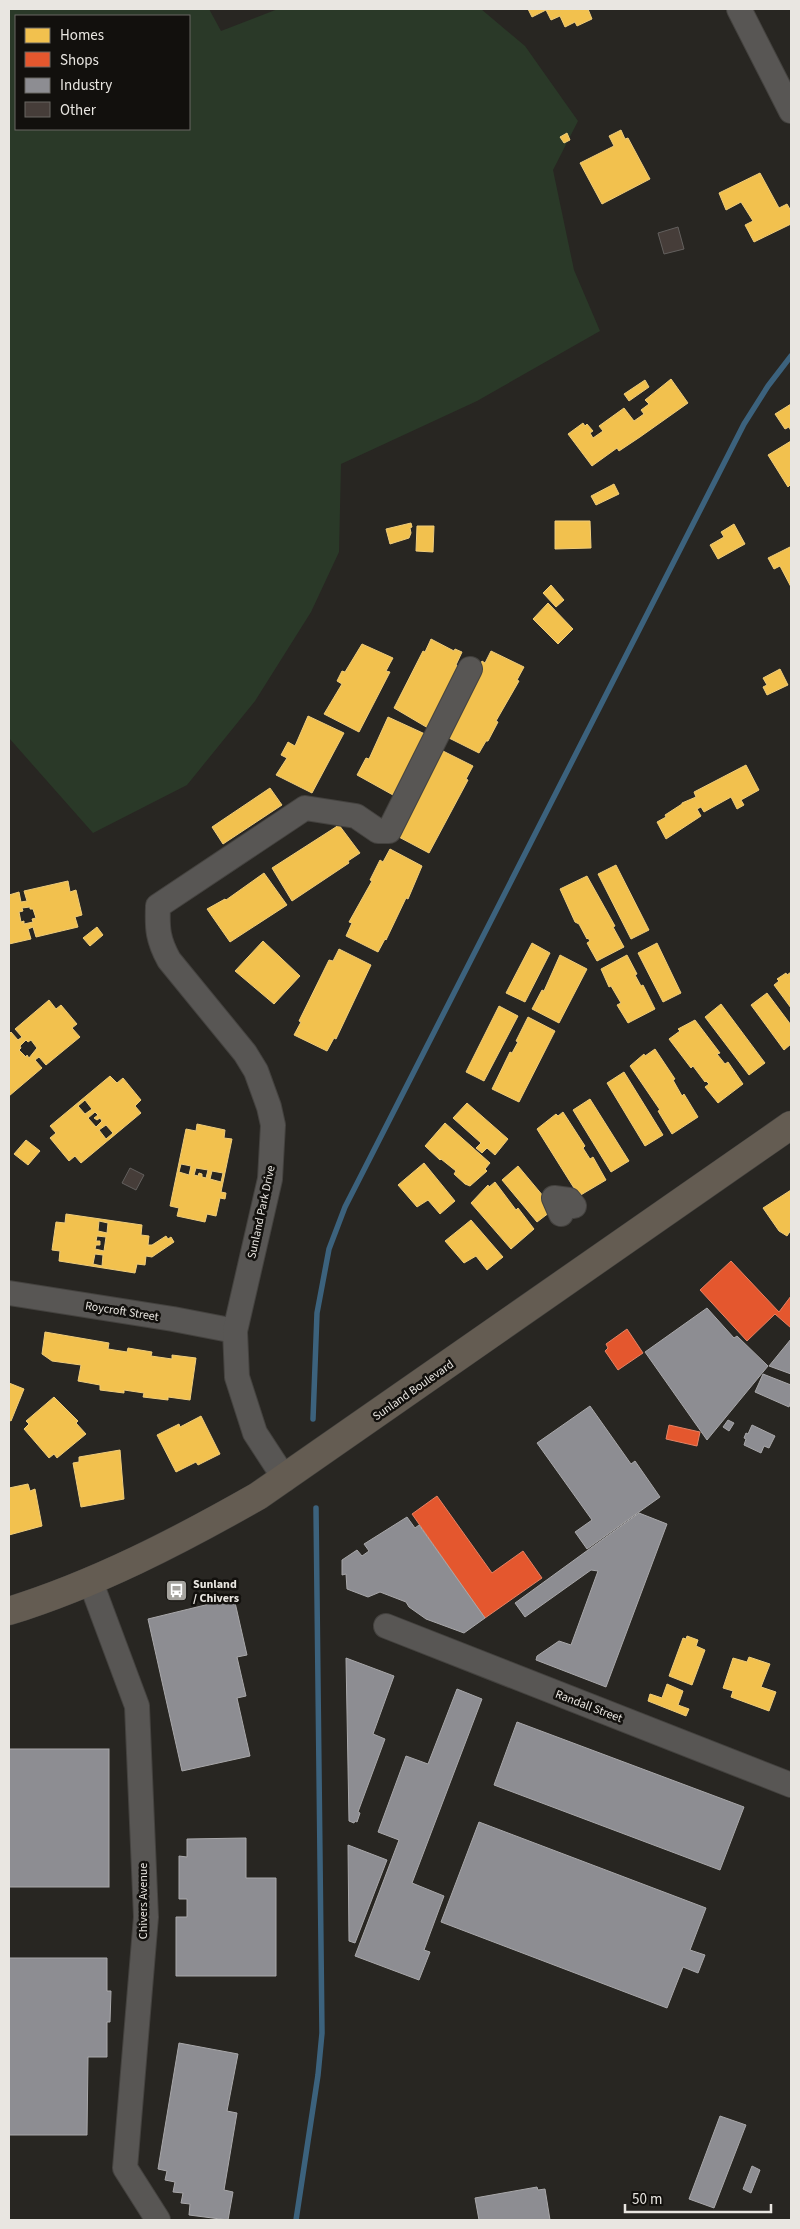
<svg xmlns="http://www.w3.org/2000/svg" width="800" height="2229" font-family="'Source Sans 3',sans-serif">
	<style>
		.green { fill: #2a3928; fill-rule: evenodd }
		.homes { fill: #f2c14e; stroke: #efcc7a; fill-rule: evenodd }
		.shops { fill: #e4572e; stroke: #e68264 }
		.industry { fill: #8d8d92; stroke: #a9a8aa }
		.lines { fill: none; stroke-linecap: round; stroke-linejoin: round }
		.stream { stroke: #3c627d; stroke-width: 5.5 }
		.building { fill: #463d39; stroke: #63605e }
		.minor-casing { stroke: #44423f; stroke-width: 26 }
		.major-casing { stroke: #44423f; stroke-width: 29 }
		.minor { stroke: #585654; stroke-width: 24 }
		.major { stroke: #645c52; stroke-width: 28 }
		.labels { text-anchor: middle; stroke-width: 5; stroke-linejoin: round; paint-order: stroke }
		.street-label { font-size: 12px; fill: #e9e6e1; stroke: #12100d }
		.poi-label { font-size: 12px; font-weight: bold; fill: #e9e6e1; stroke: #12100d; text-anchor: start }
	</style>
	<rect width="100%" height="100%" fill="#282622"/>
	<path class="green" d="M9,9H209L221,31L278,9H481L525,46L578,121L553,170L574,270L600,331L477,401L341,464L339,552L311,612L255,701L187,785L93,833L9,738ZM16,16H189V129H16Z"/>
	<g class="homes">
		<path d="M528,9H588L592,19L577,26L575,22L565,27L560,16L551,20L546,10L532,17Z"/>
		<path d="M621,130L625,139L628,138L650,179L602,204L580,163L614,146L609,136Z"/>
		<path d="M567,133L570,140L564,143L560,137Z"/>
		<path d="M760,173L779,208L787,204L791,211V224L754,242L745,225L753,221L741,202L726,210L719,193Z"/>
		<path d="M671,379L688,403L640,437L619,451L617,448L592,466L568,434L583,423L585,426L587,424L593,431L590,433L593,438L603,431L599,426L624,408L634,421L644,414L641,410L649,404L645,400Z"/>
		<path d="M645,380L649,387L629,401L624,394Z"/>
		<path d="M791,404V431L789,427L785,429L775,414Z"/>
		<path d="M791,441V484L788,487L768,455Z"/>
		<path d="M614,484L619,494L596,505L591,496Z"/>
		<path d="M555,521H590L591,548L555,549Z"/>
		<path d="M411,523L412,527L410,528L411,533L409,538L390,544L386,529Z"/>
		<path d="M734,524L745,544L718,559L710,545L724,537L721,532Z"/>
		<path d="M417,526H434L433,552L416,551Z"/>
		<path d="M790,547L791,549V587L780,566L774,569L768,558Z"/>
		<path d="M551,585L564,600L556,607L543,593Z"/>
		<path d="M548,603L573,629L558,644L533,619Z"/>
		<path d="M431,639L454,651L455,649L462,652L456,665L459,667L428,728L394,708L423,651L425,652Z"/>
		<path d="M362,644L393,658L386,671L390,672L359,732L324,714L342,684L337,681L342,671L345,672Z"/>
		<path d="M491,651L524,667L517,680L519,681L496,721L498,722L488,741H486L479,753L447,737L451,723L482,661L485,663Z"/>
		<path d="M780,669L788,685L767,695L763,687L767,685L763,678Z"/>
		<path d="M308,716L344,733L312,793L276,775L287,758L281,755L288,742L295,746Z"/>
		<path d="M388,717L425,734L393,795L357,775L366,758L369,759Z"/>
		<path d="M441,750L473,766L466,779L468,780L429,853L397,836Z"/>
		<path d="M746,765L759,790L741,800L744,805L737,809L731,797L704,812L701,807L697,809L701,816L666,839L657,822L666,817L665,815L682,804V803L696,797L694,792Z"/>
		<path d="M270,788L282,805L223,844L212,827Z"/>
		<path d="M339,825L360,853L348,861L349,863L292,901L272,868Z"/>
		<path d="M390,849L422,866L408,899L406,898L386,940L385,939L378,952L346,936L352,923L349,922L372,881L370,880L380,860L383,862Z"/>
		<path d="M616,865L649,930L631,939L598,874Z"/>
		<path d="M264,873L287,905L230,942L207,909L225,899L226,900Z"/>
		<path d="M587,876L615,926L613,927L624,947L597,961L587,943L590,941L588,938L587,939L579,924L575,922L560,889Z"/>
		<path d="M68,881L70,892L76,890L82,915L75,917L78,927L36,937L33,927L28,929L31,939L9,944V895L19,892L21,902L27,901L24,891ZM30,907V909H33L36,918L32,919L33,922L24,924V921L21,922L19,912L23,911L22,908Z"/>
		<path d="M97,927L103,935L90,946L83,938Z"/>
		<path d="M263,941L300,976L274,1004L235,971Z"/>
		<path d="M532,943L550,953L525,1002L506,993Z"/>
		<path d="M657,943L681,993L663,1002L638,953Z"/>
		<path d="M339,949L371,965L336,1039L334,1038L327,1051L294,1035L301,1022L299,1021L329,960L333,961Z"/>
		<path d="M560,955L587,969L559,1023L532,1009L542,990L544,991Z"/>
		<path d="M627,955L637,974L635,975L641,986L643,985L655,1009L628,1023L617,1005L621,1003L611,986L609,987L601,969Z"/>
		<path d="M791,972V1008L774,985L779,981L777,979L786,973L787,975Z"/>
		<path d="M767,993L791,1025V1044L784,1050L751,1005Z"/>
		<path d="M49,1000L56,1009L61,1005L77,1024L72,1028L80,1037L46,1065L39,1057L35,1060L42,1068L9,1096V1034L11,1032L18,1040L22,1037L15,1029ZM26,1040L28,1042L31,1040L37,1048L29,1058L27,1055L26,1057L19,1050L21,1048L20,1046Z"/>
		<path d="M721,1004L765,1063L749,1075L705,1017Z"/>
		<path d="M499,1006L518,1016L484,1081L466,1072Z"/>
		<path d="M528,1017L555,1031L519,1102L492,1089L510,1052L512,1053L518,1042L516,1041Z"/>
		<path d="M695,1020L720,1053L717,1054L725,1064L728,1062L743,1084L718,1103L705,1087L709,1084L706,1081L705,1082L693,1066L691,1068L669,1039L680,1031L678,1029Z"/>
		<path d="M655,1049L675,1079L673,1080L682,1096L684,1094L698,1117L672,1134L658,1111L660,1110L630,1066L644,1054L645,1056Z"/>
		<path d="M624,1072L663,1135L645,1146L607,1083Z"/>
		<path d="M110,1076L117,1083L123,1078L141,1100L135,1106L141,1113L81,1163L75,1156L69,1161L50,1138L56,1133L50,1126ZM85,1100L92,1109L85,1114L78,1106ZM95,1112L98,1115L94,1118L97,1120L100,1118L102,1121L96,1127L88,1118ZM106,1125L113,1133L106,1139L99,1130Z"/>
		<path d="M590,1099L629,1161L611,1172L573,1110Z"/>
		<path d="M467,1103L508,1139L495,1155L487,1148L482,1153L476,1148L481,1143L453,1118Z"/>
		<path d="M563,1112L585,1146L583,1148L590,1159L593,1157L606,1180L579,1196L537,1129L556,1114L558,1116Z"/>
		<path d="M445,1123L490,1163L485,1169L487,1171L470,1186L465,1184L454,1174L456,1171L441,1159L440,1160L425,1146Z"/>
		<path d="M197,1124L225,1130L224,1138L232,1139L221,1192L226,1193L225,1199L220,1198L216,1216L207,1214L205,1222L177,1216L179,1208L170,1206L186,1129L196,1131ZM181,1164L191,1166L189,1175L179,1172ZM196,1168L208,1170L206,1178L202,1177V1174L199,1173L198,1176L194,1175ZM212,1171L223,1173L221,1182L210,1179Z"/>
		<path d="M26,1140L40,1151L28,1165L14,1154Z"/>
		<path d="M424,1163L455,1201L440,1214L428,1200L417,1207L398,1185Z"/>
		<path d="M518,1166L554,1209L537,1222L502,1180Z"/>
		<path d="M495,1182L516,1210L518,1208L534,1229L511,1249L471,1203L488,1185L489,1187Z"/>
		<path d="M791,1190V1230L787,1236L779,1231L763,1208Z"/>
		<path d="M66,1214L142,1225L141,1235L149,1236L148,1245H152L166,1236L168,1239L171,1237L174,1242L152,1257L146,1256L145,1265L137,1264L135,1273L59,1261L60,1251L52,1250L56,1222L65,1223ZM99,1221L108,1223L107,1233L98,1231ZM97,1236L106,1237L104,1251L95,1249L96,1245H100V1241H96ZM95,1254L103,1255L102,1266L93,1264Z"/>
		<path d="M471,1220L503,1257L487,1270L476,1256L464,1263L445,1241Z"/>
		<path d="M45,1332L109,1343L108,1349L127,1352L128,1348L152,1352L151,1356L172,1359V1355L196,1358L190,1400L168,1397V1400L143,1397L144,1393L124,1390V1393L100,1390V1385L78,1381L81,1365L52,1361L42,1354Z"/>
		<path d="M9,1383L24,1389L11,1421L9,1420Z"/>
		<path d="M54,1397L78,1421L76,1423L86,1434L57,1458L54,1454L49,1458L24,1429L29,1424L26,1421Z"/>
		<path d="M201,1416L220,1454L198,1465L196,1462L176,1472L157,1435L179,1424L180,1427Z"/>
		<path d="M120,1450L124,1499L81,1507L73,1463L79,1462V1457Z"/>
		<path d="M28,1484L30,1491L35,1489L42,1526L9,1535V1488Z"/>
		<path d="M687,1636L698,1640L696,1646L705,1650L692,1685L669,1676L683,1638L686,1639Z"/>
		<path d="M749,1657L770,1664L761,1687L776,1692L769,1711L731,1697L733,1691L723,1688L733,1658L747,1662Z"/>
		<path d="M667,1684L683,1691L678,1705L689,1709L686,1716L648,1701L650,1694L662,1698Z"/>
	</g>
	<g class="shops">
		<path d="M731,1261L779,1312L791,1296V1328L775,1314L747,1341L700,1290Z"/>
		<path d="M627,1329L643,1353L618,1370L605,1351L608,1348L606,1344Z"/>
		<path d="M669,1425L700,1432L697,1446L666,1439Z"/>
		<path d="M437,1496L492,1573L523,1551L542,1578L485,1618L412,1514Z"/>
	</g>
	<g class="industry">
		<path d="M707,1308L734,1338L737,1336L768,1366L707,1440L645,1352Z"/>
		<path d="M791,1339V1374L769,1366Z"/>
		<path d="M763,1374L791,1385V1400L789,1407L755,1392Z"/>
		<path d="M590,1406L631,1464L635,1461L660,1497L587,1549L575,1532L592,1520L537,1443Z"/>
		<path d="M728,1420L734,1423L729,1431L723,1427Z"/>
		<path d="M752,1425L775,1436L769,1448L764,1446L761,1453L744,1445L746,1439L744,1438L746,1433L748,1434Z"/>
		<path d="M639,1513L667,1524L606,1687L536,1660L537,1656L559,1641L571,1645L598,1571L591,1570L525,1617L515,1603Z"/>
		<path d="M407,1517L415,1528L419,1525L485,1618L464,1633L426,1619L409,1607L406,1602L380,1592L368,1597L347,1589L346,1574L342,1575V1560L357,1550L362,1556L369,1551L364,1544Z"/>
		<path d="M234,1598L247,1655L237,1657L246,1696L237,1698L250,1756L182,1771L148,1619Z"/>
		<path d="M346,1658L394,1676L373,1734L385,1739L358,1812L360,1813L357,1822L355,1821L354,1823L349,1821Z"/>
		<path d="M457,1689L482,1699L412,1883L444,1896L424,1950L430,1952L419,1980L355,1956L399,1840L378,1832L406,1756L428,1764Z"/>
		<path d="M517,1722L744,1807L720,1870L494,1785Z"/>
		<rect x="9" y="1749" width="100" height="138"/>
		<path d="M479,1822L706,1908L690,1950L705,1955L698,1973L683,1967L667,2008L441,1922Z"/>
		<path d="M246,1838V1878H276V1976H176V1917H187V1899H179V1856L187,1857V1839Z"/>
		<path d="M348,1845L387,1860L355,1943L349,1941Z"/>
		<path d="M9,1958H107V1991H111L110,2022H107V2057H88L87,2135H9Z"/>
		<path d="M179,2043L238,2054L227,2111L237,2113L224,2190L233,2192L228,2220L189,2215L190,2204L181,2203L183,2193L173,2192L175,2182L165,2180L167,2171L158,2169Z"/>
		<path d="M720,2116L746,2125L714,2208L689,2199Z"/>
		<path d="M752,2166L760,2170L751,2193L743,2189Z"/>
		<path d="M537,2187L538,2190L545,2189L550,2220H479L475,2198Z"/>
	</g>
	<g class="lines">
		<g class="stream">
			<path d="M313,1419L317,1313L329,1249L345,1207L744,424L768,386L791,356"/>
			<path d="M296,2220L318,2075L322,2033L316,1508"/>
		</g>
	</g>
	<g class="building">
		<path d="M678,227L684,249L664,254L658,233Z"/>
		<path d="M130,1168L144,1175L136,1190L122,1183Z"/>
	</g>
	<g class="lines">
		<defs>
			<g id="minor">
				<path d="M739,9L791,111"/>
				<path d="M561,1214L554,1198L569,1200L574,1206"/>
				<path d="M9,1293L173,1319L235,1331"/>
				<path d="M285,1479L255,1433L237,1377L235,1331L270,1179L273,1125L269,1107L256,1071L245,1053L169,960C158,940 157,929 158,906L305,808L356,816L378,831H389L470,669"/>
				<path d="M90,1580L137,1706L146,1917L125,2168L158,2220"/>
				<path d="M386,1626L791,1785"/>
			</g>
			<path id="major" d="M9,1611C96,1584 179,1541 258,1496L791,1125"/>
		</defs>
		<use href="#minor" class="minor-casing"/>
		<use href="#major" class="major-casing"/>
		<use href="#minor" class="minor"/>
		<use href="#major" class="major"/>
	</g>
	<defs>
		<symbol id="bus-square" viewBox="-11 -11 22 22"><rect x="-9" y="-9" width="18" height="18" rx="4" fill="#a5a39e" stroke="#12100d"/><path d="M-5-6H5V4H4V6H2V4H-2V6H-4V4H-5ZM-3.5-4V0h7V-4ZM-3.5 1.2v1.5H-2V1.2ZM2 1.2v1.5H3.5V1.2Z" fill="#fff"/></symbol>
	</defs>
	<g fill-rule="evenodd">
		<use href="#bus-square" x="164" y="1578" width="25" height="25"/>
	</g>
	<g class="labels">
		<g class="street-label">
			<text transform="translate(261 1212) rotate(-78)" y="4">Sunland Park Drive</text>
			<text transform="translate(122 1311) rotate(9)" y="4">Roycroft Street</text>
			<text transform="translate(413 1390) rotate(-35)" y="4">Sunland Boulevard</text>
			<text transform="translate(589 1706) rotate(21)" y="4">Randall Street</text>
			<text transform="translate(143 1901) rotate(-90)" y="4">Chivers Avenue</text>
		</g>
		<g class="poi-label">
			<text x="193" y="1588">Sunland<tspan x="193" dy="14">/ Chivers</tspan></text>
		</g>
	</g>
	<rect width="800" height="2229" fill="none" stroke="#e9e6e1" stroke-width="20"/>
	<rect x="15" y="15" width="175" height="115" fill="#12100d" stroke="#686662"/>
	<rect x="25" y="28" width="25" height="15" fill="#f2c14e" stroke="#686662"/>
	<text x="60" y="40" font-size="15" fill="#e9e6e1">Homes</text>
	<rect x="25" y="52" width="25" height="15" fill="#e4572e" stroke="#686662"/>
	<text x="60" y="65" font-size="15" fill="#e9e6e1">Shops</text>
	<rect x="25" y="78" width="25" height="15" fill="#8d8d92" stroke="#686662"/>
	<text x="60" y="90" font-size="15" fill="#e9e6e1">Industry</text>
	<rect x="25" y="102" width="25" height="15" fill="#463d39" stroke="#686662"/>
	<text x="60" y="115" font-size="15" fill="#e9e6e1">Other</text>
	<path d="M625 2204v8h146v-8" fill="none" stroke="#e9e6e1" stroke-width="2.5"/>
	<text x="632" y="2204" font-size="15" fill="#e9e6e1" stroke="#12100d" stroke-width="4" paint-order="stroke">50 m</text>
</svg>
